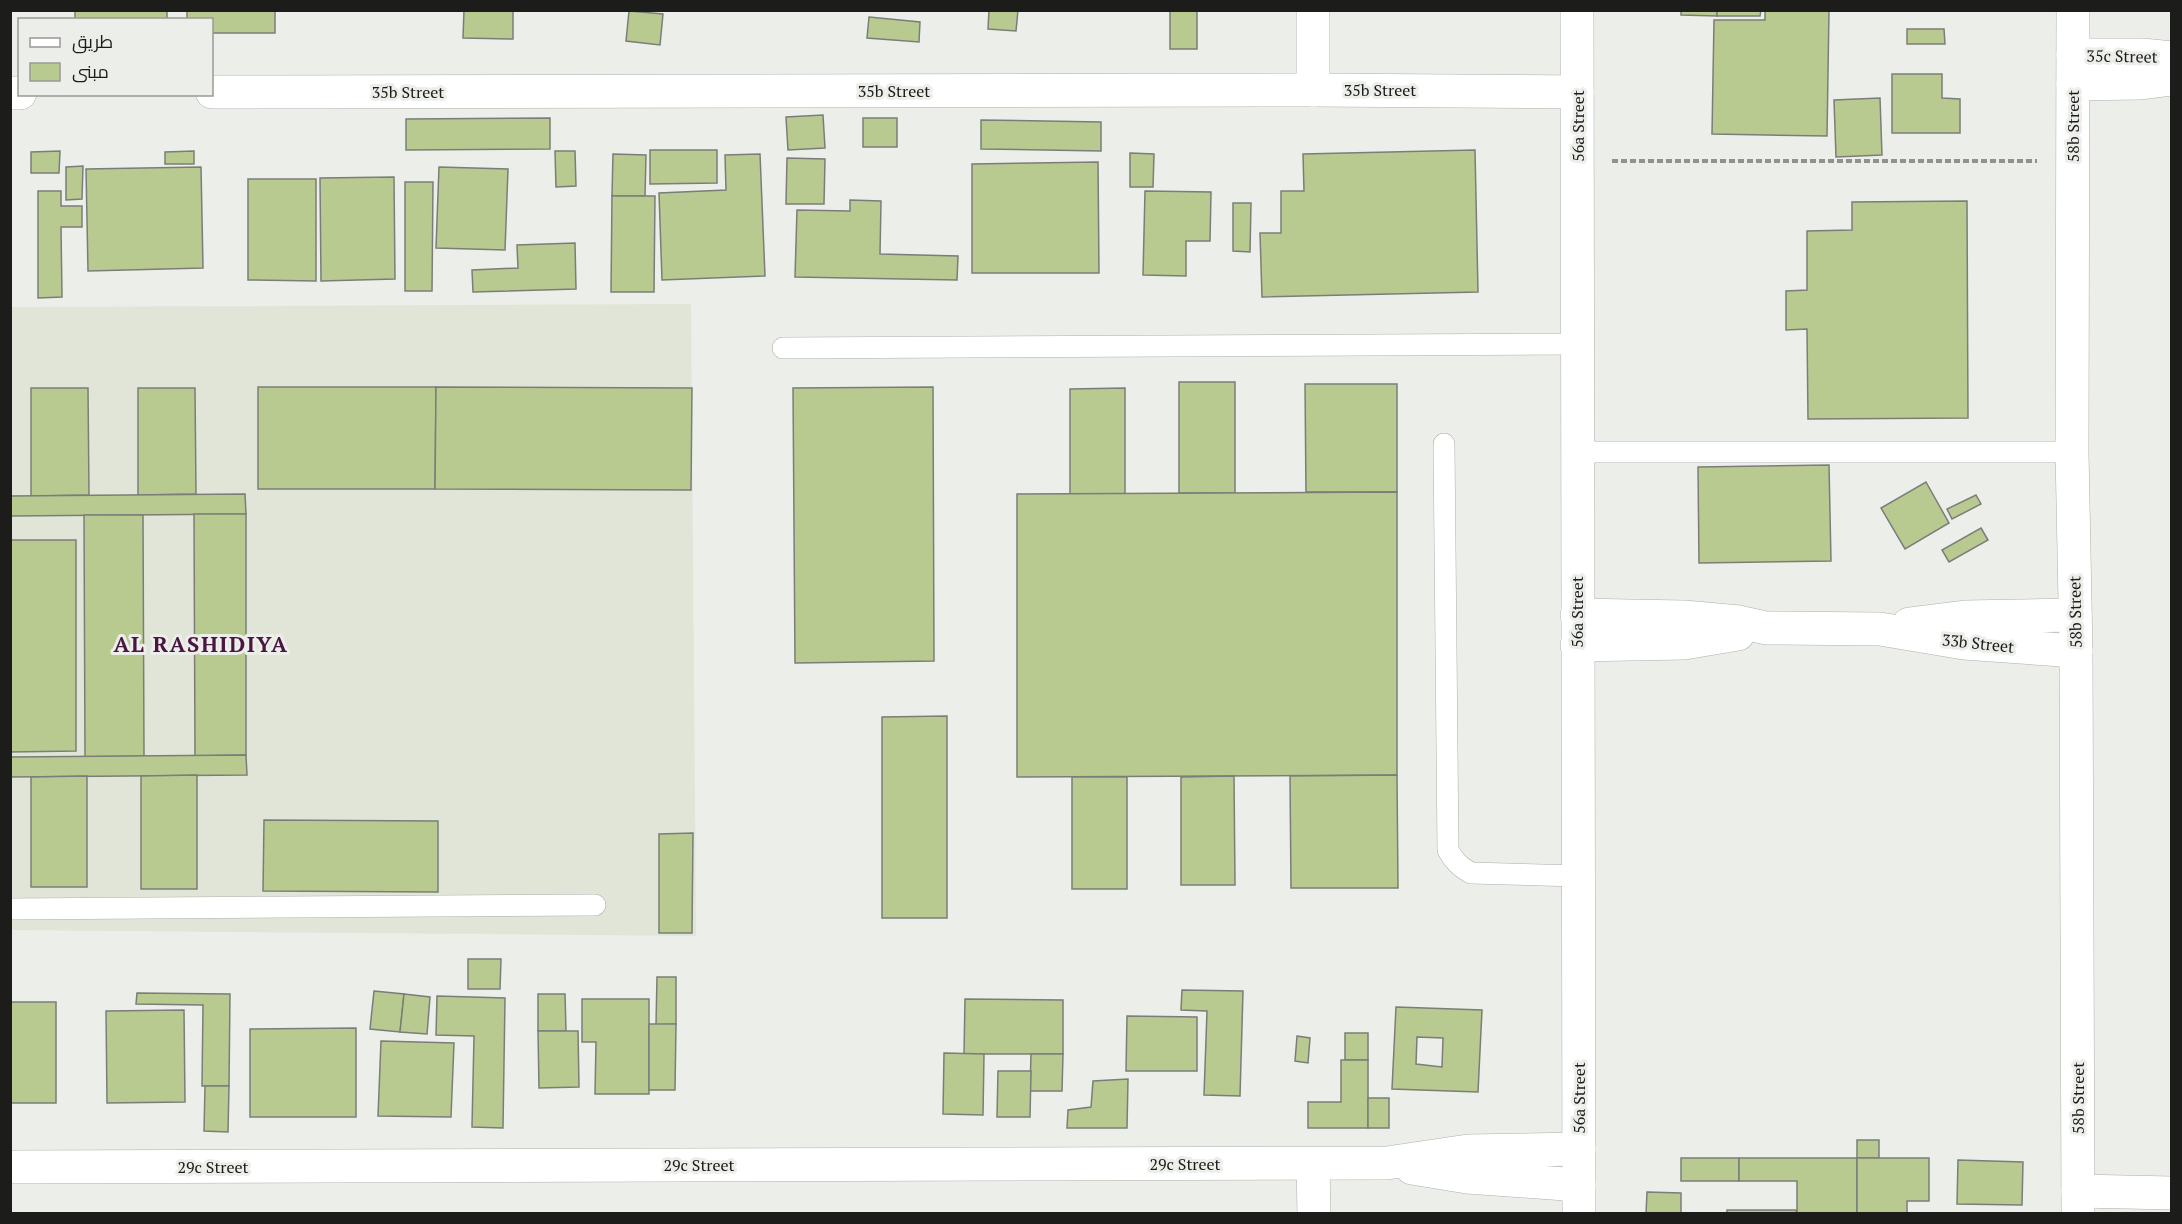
<svg xmlns="http://www.w3.org/2000/svg" width="2182" height="1224" font-family="'PT Serif',Cairo,serif">
	<style>
		.built { fill: #e0e5d8 }
		.building { fill: #b9ca91; stroke: #7c7d79; stroke-width: 1.5; fill-rule: evenodd }
		.lines { fill: none; stroke-linecap: round; stroke-linejoin: round }
		.service-casing { stroke: #aeb0ab; stroke-width: 22 }
		.minor-casing { stroke: #aeb0ab; stroke-width: 34 }
		.path { stroke: #91928f; stroke-width: 4; stroke-dasharray: 6 3; stroke-linecap: butt }
		.service { stroke: #fff; stroke-width: 21 }
		.minor { stroke: #fff; stroke-width: 33 }
		.labels { text-anchor: middle; stroke-width: 6; stroke-linejoin: round; paint-order: stroke }
		.street-label { font-size: 16px; fill: #1c1c1b; stroke: #eceee9 }
		.district-label { font-size: 22px; font-weight: bold; letter-spacing: 1.5px; fill: #4b1542; stroke: #eceee9 }
	</style>
	<rect width="100%" height="100%" fill="#eceee9"/>
	<path class="built" d="M691,304L696,936L11,930V307Z"/>
	<g class="building">
		<rect x="75" y="10" width="92" height="10"/>
		<path d="M187,10H275V33H212V20H187Z"/>
		<path d="M464,10H513V39L463,38Z"/>
		<path d="M989,10H1018L1016,31L988,29Z"/>
		<rect x="1170" y="10" width="27" height="39"/>
		<path d="M1681,10H1717V16L1681,15Z"/>
		<path d="M1717,10H1761L1760,16H1717Z"/>
		<path d="M1765,10H1829L1827,136L1712,134L1714,20H1765Z"/>
		<path d="M629,11L663,14L660,45L626,41Z"/>
		<path d="M869,17L920,22L919,42L867,38Z"/>
		<path d="M1907,29H1944L1945,44H1907Z"/>
		<path d="M1892,74H1942V98L1960,99V133H1892Z"/>
		<path d="M1880,98L1882,155L1836,157L1834,100Z"/>
		<path d="M823,115L825,148L788,150L786,117Z"/>
		<path d="M550,118V149L406,150V119Z"/>
		<rect x="863" y="118" width="34" height="29"/>
		<path d="M981,120L1101,122V151L981,149Z"/>
		<path d="M650,150H717V183L650,184Z"/>
		<path d="M1475,150L1478,292L1262,297L1260,233H1281V191H1304L1303,154Z"/>
		<path d="M60,151L59,173H31V152Z"/>
		<path d="M194,151V164H165V152Z"/>
		<path d="M555,151H575L576,186L556,187Z"/>
		<path d="M1130,153L1154,154L1153,187H1130Z"/>
		<path d="M613,154L646,155L645,196H612Z"/>
		<path d="M760,154L765,276L662,280L659,193L726,190L725,155Z"/>
		<path d="M787,158L825,159L824,204H786Z"/>
		<path d="M1098,162L1099,273H972V164Z"/>
		<path d="M83,166L82,199L66,200V167Z"/>
		<path d="M201,167L203,268L88,271L86,169Z"/>
		<path d="M439,167L508,169L505,250L436,248Z"/>
		<path d="M394,177L395,279L321,281L320,178Z"/>
		<path d="M248,179H316V281L248,280Z"/>
		<path d="M405,182H433L432,291H405Z"/>
		<path d="M38,191H61V206H82V227H61L62,297L38,298Z"/>
		<path d="M1145,191L1211,192L1210,241H1186V276L1143,275Z"/>
		<path d="M612,196H655L654,292H611Z"/>
		<path d="M850,200L881,201L880,254L958,256L957,280L795,277L797,210L850,211Z"/>
		<path d="M1967,201L1968,418L1808,419L1807,329L1786,330V291L1807,290V231L1852,230V202Z"/>
		<path d="M1233,203H1251L1250,252L1233,251Z"/>
		<path d="M575,243L576,289L473,292L472,270L518,268L517,245Z"/>
		<rect x="1179" y="382" width="56" height="111"/>
		<path d="M1305,384H1397V492H1306Z"/>
		<path d="M258,387H436L435,489H258Z"/>
		<path d="M436,387L692,388L691,490L435,489Z"/>
		<path d="M933,387L934,661L795,663L793,388Z"/>
		<path d="M31,388H88L89,495L31,496Z"/>
		<path d="M138,388H195L196,494L138,495Z"/>
		<path d="M1125,388V494H1070V389Z"/>
		<path d="M1829,465L1831,561L1699,563L1698,467Z"/>
		<path d="M1926,482L1949,523L1905,549L1881,508Z"/>
		<path d="M1397,492V775L1017,777V494Z"/>
		<path d="M245,494L246,514L10,516V496Z"/>
		<path d="M1976,495L1981,504L1952,519L1947,509Z"/>
		<path d="M194,514H246V755L195,756Z"/>
		<path d="M84,515H143L144,756L85,757Z"/>
		<path d="M1981,528L1988,540L1949,562L1942,550Z"/>
		<path d="M10,540H76V751L10,752Z"/>
		<path d="M947,716V918H882V717Z"/>
		<path d="M246,755L247,775L10,777V757Z"/>
		<path d="M197,775V889H141V776Z"/>
		<path d="M1397,775L1398,888H1291L1290,776Z"/>
		<path d="M87,776V887H31V777Z"/>
		<path d="M1234,776L1235,885H1181V777Z"/>
		<rect x="1072" y="777" width="55" height="112"/>
		<path d="M264,820L438,821V892L263,891Z"/>
		<path d="M693,833L692,933H659V834Z"/>
		<path d="M468,959H501L500,989H468Z"/>
		<path d="M657,977H676V1024L656,1025Z"/>
		<path d="M1182,990L1243,991L1240,1096L1204,1095L1207,1011L1181,1010Z"/>
		<path d="M374,991L404,994L400,1032L370,1029Z"/>
		<path d="M137,993L230,994L229,1086H202L203,1005L136,1004Z"/>
		<path d="M404,994L430,997L427,1034L400,1032Z"/>
		<path d="M538,994H565L566,1031H538Z"/>
		<path d="M437,996L505,998L503,1128L472,1127L474,1036L436,1035Z"/>
		<path d="M582,999H649V1094H595L596,1042H582Z"/>
		<path d="M965,999L1063,1000V1054H964Z"/>
		<rect x="10" y="1002" width="46" height="101"/>
		<path d="M1396,1007L1482,1010L1478,1092L1392,1089ZM1417,1037L1443,1038L1442,1067L1416,1064Z"/>
		<path d="M184,1010L185,1102L107,1103L106,1011Z"/>
		<path d="M1127,1016L1197,1017V1071H1126Z"/>
		<path d="M649,1024H676L675,1090H649Z"/>
		<path d="M356,1028V1117H250V1029Z"/>
		<path d="M538,1031H578L579,1087L539,1088Z"/>
		<rect x="1345" y="1033" width="23" height="27"/>
		<path d="M1297,1036L1310,1038L1308,1063L1295,1061Z"/>
		<path d="M381,1041L454,1043L451,1117L378,1116Z"/>
		<path d="M944,1053L984,1054L983,1115L943,1114Z"/>
		<path d="M1031,1054H1063L1062,1091H1030Z"/>
		<path d="M1341,1060H1368V1128H1308V1102H1341Z"/>
		<path d="M998,1071H1031L1030,1117H997Z"/>
		<path d="M1128,1079L1127,1128H1067L1068,1110L1091,1107L1093,1081Z"/>
		<path d="M205,1086H229L228,1132L204,1131Z"/>
		<rect x="1368" y="1098" width="21" height="30"/>
		<rect x="1857" y="1140" width="22" height="18"/>
		<rect x="1681" y="1158" width="58" height="23"/>
		<path d="M1739,1158H1857V1214H1797V1181H1739Z"/>
		<path d="M1857,1158H1929V1201H1907V1214H1857Z"/>
		<path d="M1958,1160L2023,1162L2022,1205L1957,1204Z"/>
		<path d="M1647,1192L1681,1193V1214H1646Z"/>
		<path d="M1727,1210H1796L1797,1214H1727Z"/>
	</g>
	<g class="lines">
		<defs>
			<g id="service">
				<path d="M783,348L1578,344"/>
				<path d="M1444,444L1448,850C1454,861 1460,867 1471,873L1578,876"/>
				<path d="M1578,452H2072"/>
				<path d="M10,909L595,905"/>
			</g>
			<g id="minor">
				<path d="M1577,10L1579,1214"/>
				<path d="M2073,10L2072,452L2076,651L2078,1214"/>
				<path d="M2073,55H2142L2172,58"/>
				<path d="M2073,84L2141,83L2172,79"/>
				<path d="M1313,90V10"/>
				<path d="M212,92L1313,90L1577,92"/>
				<path d="M10,93H20"/>
				<path d="M1577,615L1684,617L1739,622L1766,628L1880,629L1964,643L2076,651"/>
				<path d="M1909,624L1965,617L2075,615"/>
				<path d="M1577,645L1684,643L1738,634"/>
				<path d="M1313,1164L1314,1214"/>
				<path d="M10,1167L1387,1163L1468,1151L1579,1149"/>
				<path d="M1412,1168L1467,1177L1579,1185"/>
				<path d="M2078,1191L2172,1193"/>
			</g>
		</defs>
		<use href="#service" class="service-casing"/>
		<use href="#minor" class="minor-casing"/>
		<path class="path" d="M1612,161H2037"/>
		<use href="#service" class="service"/>
		<use href="#minor" class="minor"/>
	</g>
	<g class="labels">
		<g class="street-label">
			<text transform="translate(2122 56) rotate(1)" y="6">35c Street</text>
			<text x="1380" y="96">35b Street</text>
			<text x="894" y="97">35b Street</text>
			<text x="408" y="98">35b Street</text>
			<text transform="translate(1578 126) rotate(-90)" y="6">56a Street</text>
			<text transform="translate(2073 126) rotate(-90)" y="6">58b Street</text>
			<text transform="translate(1577 612) rotate(-90)" y="6">56a Street</text>
			<text transform="translate(2075 612) rotate(-91)" y="6">58b Street</text>
			<text transform="translate(1978 643) rotate(6)" y="6">33b Street</text>
			<text transform="translate(1579 1098) rotate(-90)" y="6">56a Street</text>
			<text transform="translate(2078 1098) rotate(-90)" y="6">58b Street</text>
			<text x="1185" y="1170">29c Street</text>
			<text x="699" y="1171">29c Street</text>
			<text x="213" y="1173">29c Street</text>
		</g>
		<g class="district-label">
			<text x="201" y="652">AL RASHIDIYA</text>
		</g>
	</g>
	<rect width="2182" height="1224" fill="none" stroke="#1c1c1b" stroke-width="24"/>
	<rect x="18" y="18" width="195" height="78" fill="#eceee9" stroke="#999a97" stroke-width="1.5"/>
	<rect x="30" y="38" width="30" height="9" fill="#ffffff" stroke="#999a97" stroke-width="1.5"/>
	<text x="72" y="48" font-size="18" fill="#1c1c1b">طريق</text>
	<rect x="30" y="63" width="30" height="18" fill="#b9ca91" stroke="#999a97" stroke-width="1.5"/>
	<text x="72" y="78" font-size="18" fill="#1c1c1b">مبنى</text>
</svg>
